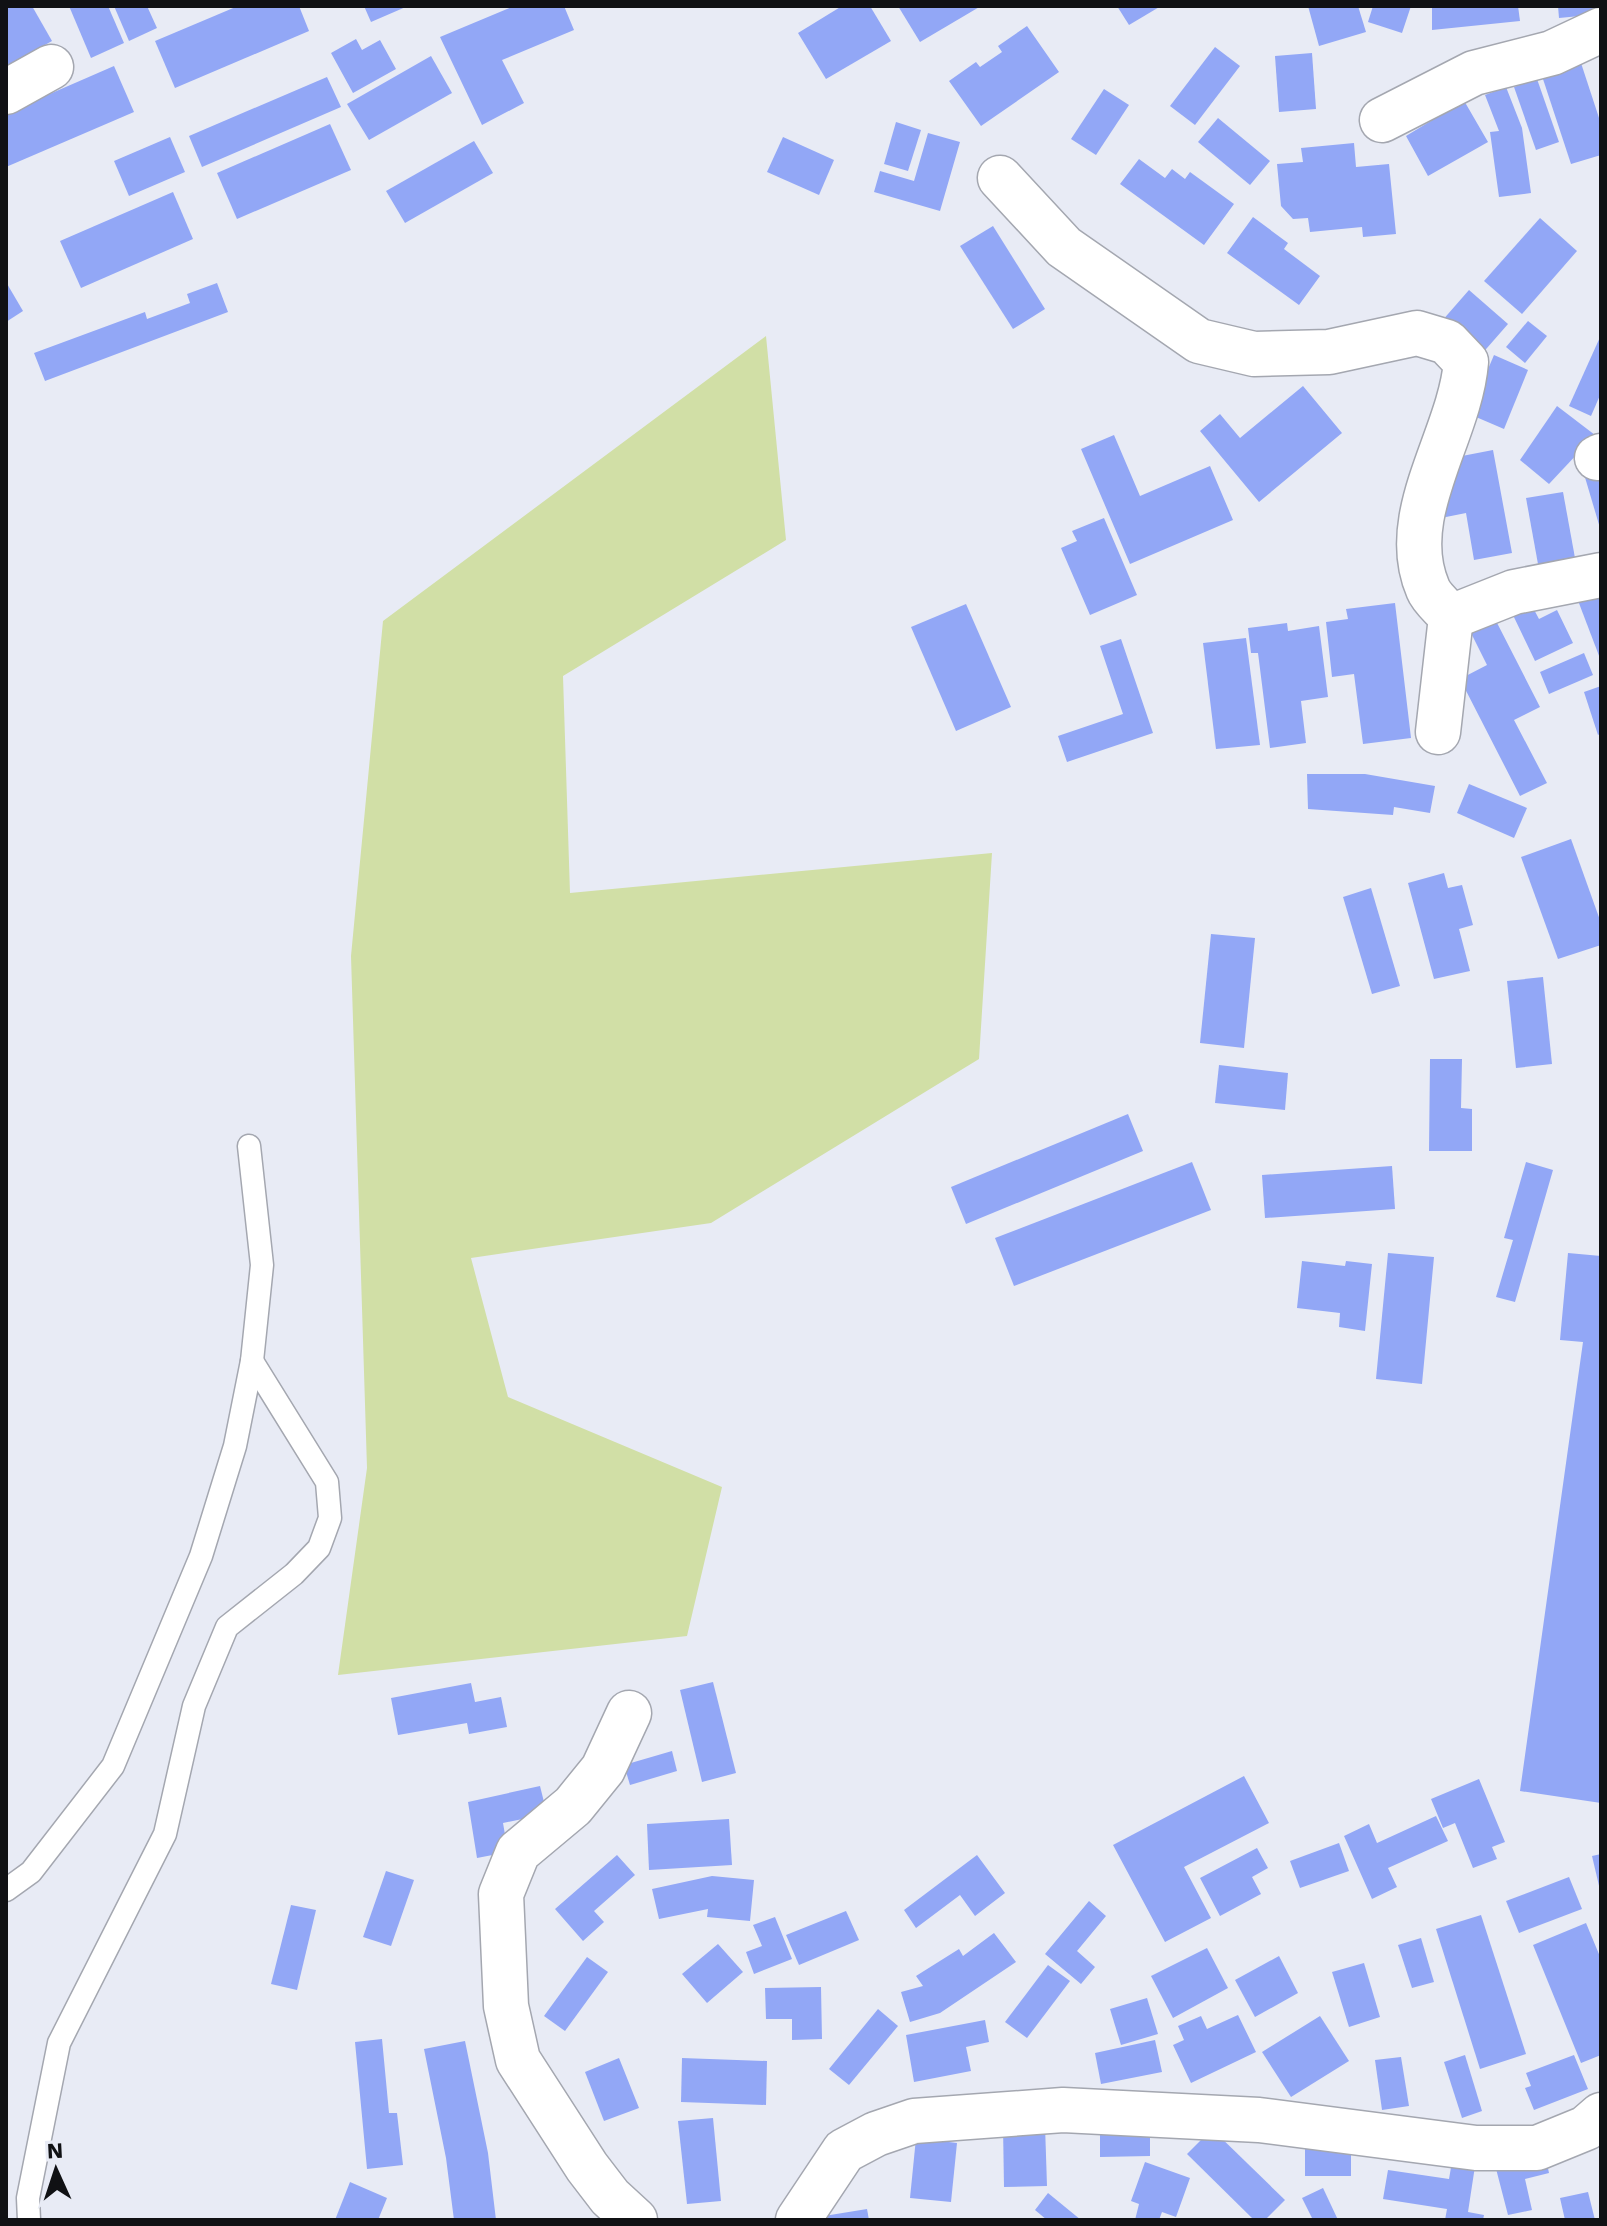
<svg xmlns="http://www.w3.org/2000/svg" width="1607" height="2226" font-family="'Work Sans',sans-serif">
	<style>
		.green { fill: #d1dfa6 }
		.building { fill: #92a7f6 }
		.lines { fill: none; stroke-linecap: round; stroke-linejoin: round }
		.lane-casing { stroke: #a4a7b0; stroke-width: 25 }
		.street-casing { stroke: #a4a7b0; stroke-width: 47 }
		.lane { stroke: #fff; stroke-width: 22 }
		.street { stroke: #fff; stroke-width: 44 }
	</style>
	<rect width="100%" height="100%" fill="#e8ebf5"/>
	<path class="green" d="M766,336L786,540L563,676L570,893L992,853L979,1059L711,1223L471,1258L508,1397L722,1487L687,1636L338,1675L367,1468L351,956L383,621Z"/>
	<g class="building">
		<path d="M6,6H32L52,41L6,67Z"/>
		<path d="M69,6H108L124,43L91,58Z"/>
		<path d="M114,6H147L157,28L129,41Z"/>
		<path d="M238,6H299L309,31L175,88L155,41Z"/>
		<path d="M364,6H408L371,22Z"/>
		<path d="M514,6H564L574,30L502,60L524,103L482,125L440,37Z"/>
		<path d="M842,6H870L891,41L826,79L798,33Z"/>
		<path d="M898,6H981L920,42Z"/>
		<path d="M1117,6H1161L1129,25Z"/>
		<path d="M1308,6H1358L1366,32L1319,46Z"/>
		<path d="M1373,6H1411L1402,33L1368,22Z"/>
		<path d="M1432,6H1518L1520,21L1432,30Z"/>
		<path d="M1558,6H1601V14L1559,18Z"/>
		<path d="M1027,26L1059,72L981,126L949,81L976,62L980,67L1002,52L998,46Z"/>
		<path d="M356,39L362,50L380,40L396,69L353,93L331,53Z"/>
		<path d="M1215,47L1240,66L1195,125L1170,106Z"/>
		<path d="M1312,53L1316,109L1279,112L1275,56Z"/>
		<path d="M431,56L452,93L369,140L347,104Z"/>
		<path d="M1580,60L1601,124V155L1571,164L1541,73Z"/>
		<path d="M114,66L134,112L6,167V113Z"/>
		<path d="M327,77L341,107L202,167L189,136Z"/>
		<path d="M1537,79L1559,142L1536,150L1514,87Z"/>
		<path d="M1506,87L1522,128L1531,193L1499,197L1490,132L1499,131L1485,95Z"/>
		<path d="M1104,89L1129,105L1096,155L1071,139Z"/>
		<path d="M1459,92L1488,142L1428,176L1406,136L1434,119L1429,109Z"/>
		<path d="M1218,118L1270,161L1250,185L1198,142Z"/>
		<path d="M896,122L921,130L908,171L884,164Z"/>
		<path d="M330,124L351,170L237,219L217,173Z"/>
		<path d="M928,133L960,142L940,211L874,192L880,171L914,181Z"/>
		<path d="M170,137L185,172L129,196L114,161Z"/>
		<path d="M783,137L834,160L819,195L767,172Z"/>
		<path d="M474,141L493,173L405,223L386,191Z"/>
		<path d="M1354,143L1356,167L1389,164L1396,234L1363,237L1362,227L1310,232L1308,218L1293,219L1281,206L1277,164L1303,162L1301,148Z"/>
		<path d="M1139,159L1165,178L1172,169L1185,179L1190,172L1234,204L1204,245L1120,184Z"/>
		<path d="M173,192L193,239L81,288L60,241Z"/>
		<path d="M1253,217L1288,243L1284,249L1320,276L1299,305L1227,253Z"/>
		<path d="M1540,218L1577,251L1522,314L1484,281Z"/>
		<path d="M993,226L1045,309L1013,329L960,246Z"/>
		<path d="M6,282L23,311L6,322Z"/>
		<path d="M217,283L228,312L45,381L34,353L145,312L147,319L190,303L187,294Z"/>
		<path d="M1469,290L1508,324L1480,356L1441,322Z"/>
		<path d="M1528,321L1547,336L1525,363L1506,347Z"/>
		<path d="M1601,335V393L1591,416L1569,406Z"/>
		<path d="M1494,355L1528,370L1504,429L1469,414Z"/>
		<path d="M1303,386L1342,433L1259,502L1200,431L1220,414L1240,438Z"/>
		<path d="M1557,406L1595,435L1549,484L1520,460Z"/>
		<path d="M1114,435L1140,496L1210,466L1233,520L1130,564L1081,449Z"/>
		<path d="M1493,450L1512,553L1474,560L1466,513L1441,518L1462,456Z"/>
		<path d="M1601,469V528H1600L1584,474Z"/>
		<path d="M1563,492L1575,558L1538,564L1526,498Z"/>
		<path d="M1104,518L1137,595L1090,615L1061,548L1077,541L1072,531Z"/>
		<path d="M1601,592V661L1577,598Z"/>
		<path d="M1395,603L1411,738L1363,744L1354,674L1332,677L1326,622L1348,619L1346,609Z"/>
		<path d="M966,604L1011,707L956,731L911,627Z"/>
		<path d="M1531,604L1539,619L1557,610L1573,643L1535,661L1512,613Z"/>
		<path d="M1494,617L1540,707L1514,720L1547,783L1520,796L1460,679L1487,665L1469,629Z"/>
		<path d="M1287,623L1288,631L1319,626L1328,697L1301,701L1306,743L1270,748L1258,653H1251L1248,628Z"/>
		<path d="M1246,638L1260,745L1216,749L1203,643Z"/>
		<path d="M1121,639L1153,733L1067,762L1058,736L1123,714L1100,646Z"/>
		<path d="M1584,653L1593,675L1549,694L1540,672Z"/>
		<path d="M1601,686V733L1598,735L1584,692Z"/>
		<path d="M1307,774H1365L1435,786L1430,813L1394,807L1393,815L1308,809Z"/>
		<path d="M1469,784L1527,808L1514,838L1457,813Z"/>
		<path d="M1571,839L1601,923V945L1558,959L1521,857Z"/>
		<path d="M1444,873L1448,888L1462,885L1473,925L1459,929L1470,971L1434,979L1408,883Z"/>
		<path d="M1371,888L1400,986L1372,994L1343,897Z"/>
		<path d="M1211,934L1255,938L1244,1048L1200,1043Z"/>
		<path d="M1543,977L1552,1064L1516,1068L1507,981Z"/>
		<path d="M1430,1059H1462L1461,1108L1472,1109V1151H1429Z"/>
		<path d="M1219,1065L1288,1073L1285,1110L1215,1103Z"/>
		<path d="M1128,1114L1143,1151L966,1224L951,1187Z"/>
		<path d="M1192,1162L1211,1210L1014,1286L995,1238Z"/>
		<path d="M1526,1162L1553,1170L1515,1302L1496,1297L1513,1240L1504,1238Z"/>
		<path d="M1392,1166L1395,1209L1265,1218L1262,1175Z"/>
		<path d="M1388,1253L1434,1257L1422,1384L1376,1379Z"/>
		<path d="M1568,1253L1601,1256V1803L1520,1791L1583,1342L1560,1340Z"/>
		<path d="M1302,1261L1345,1266L1346,1261L1372,1264L1365,1331L1339,1327L1340,1313L1297,1308Z"/>
		<path d="M713,1682L736,1773L702,1782L680,1690Z"/>
		<path d="M471,1683L475,1702L501,1697L507,1727L469,1734L467,1723L398,1735L391,1698Z"/>
		<path d="M672,1751L677,1771L630,1785L624,1765Z"/>
		<path d="M1244,1776L1269,1823L1184,1867L1211,1918L1165,1942L1113,1845Z"/>
		<path d="M1479,1779L1505,1842L1492,1847L1497,1859L1473,1868L1455,1823L1443,1828L1431,1799Z"/>
		<path d="M540,1786L547,1814L503,1823L508,1852L477,1858L468,1802Z"/>
		<path d="M1436,1816L1448,1841L1388,1868L1397,1887L1372,1899L1344,1836L1369,1824L1377,1843Z"/>
		<path d="M729,1819L732,1865L649,1870L647,1824Z"/>
		<path d="M1339,1843L1349,1871L1300,1888L1290,1861Z"/>
		<path d="M1257,1848L1268,1868L1252,1877L1261,1894L1220,1916L1200,1878Z"/>
		<path d="M1601,1854V1890H1600L1592,1856Z"/>
		<path d="M617,1855L635,1875L594,1911L604,1922L583,1941L555,1909Z"/>
		<path d="M977,1855L1005,1893L975,1916L960,1895L916,1928L904,1910Z"/>
		<path d="M386,1871L414,1880L391,1946L363,1937Z"/>
		<path d="M712,1876L754,1880L750,1921L707,1917L708,1909L659,1919L652,1889Z"/>
		<path d="M1569,1877L1582,1909L1519,1933L1506,1901Z"/>
		<path d="M1089,1901L1106,1916L1077,1951L1095,1967L1081,1984L1045,1954Z"/>
		<path d="M291,1905L316,1910L297,1990L271,1984Z"/>
		<path d="M846,1911L859,1940L799,1965L786,1935Z"/>
		<path d="M1481,1915L1526,2054L1480,2069L1436,1929Z"/>
		<path d="M775,1917L792,1959L754,1974L746,1952L762,1946L753,1925Z"/>
		<path d="M1586,1923L1601,1959V2055L1581,2063L1533,1945Z"/>
		<path d="M994,1933L1016,1962L940,2013L910,2022L901,1992L923,1986L916,1976L959,1949L963,1956Z"/>
		<path d="M1421,1938L1434,1982L1412,1988L1398,1945Z"/>
		<path d="M718,1944L743,1972L707,2003L682,1974Z"/>
		<path d="M1207,1948L1228,1988L1173,2018L1151,1976Z"/>
		<path d="M1279,1956L1298,1993L1255,2017L1235,1980Z"/>
		<path d="M587,1957L608,1972L565,2031L544,2016Z"/>
		<path d="M1364,1963L1380,2017L1349,2027L1332,1972Z"/>
		<path d="M1048,1965L1070,1981L1027,2038L1005,2022Z"/>
		<path d="M821,1987L822,2039L792,2040V2019H766L765,1988Z"/>
		<path d="M1147,1998L1158,2034L1121,2045L1110,2009Z"/>
		<path d="M878,2009L898,2026L849,2085L829,2069Z"/>
		<path d="M1238,2015L1256,2052L1191,2083L1173,2045L1184,2040L1178,2026L1201,2016L1207,2029Z"/>
		<path d="M1320,2016L1349,2061L1291,2097L1262,2052Z"/>
		<path d="M985,2020L989,2042L966,2047L971,2071L914,2082L906,2035Z"/>
		<path d="M382,2039L389,2113H397L403,2165L367,2169L355,2042Z"/>
		<path d="M1155,2040L1162,2072L1101,2084L1095,2053Z"/>
		<path d="M465,2041L488,2153L496,2220H454L446,2158L424,2049Z"/>
		<path d="M1465,2055L1482,2111L1462,2118L1444,2062Z"/>
		<path d="M1574,2055L1588,2089L1534,2110L1525,2088L1531,2086L1526,2073Z"/>
		<path d="M1401,2057L1409,2106L1382,2110L1375,2060Z"/>
		<path d="M619,2058L639,2108L604,2121L585,2072Z"/>
		<path d="M682,2058L767,2061L766,2105L681,2102Z"/>
		<path d="M713,2118L721,2201L687,2204L678,2121Z"/>
		<path d="M1150,2121V2156L1100,2157V2122Z"/>
		<path d="M1045,2125L1047,2186L1004,2187L1003,2126Z"/>
		<path d="M1212,2129L1285,2200L1265,2220H1254L1187,2154Z"/>
		<path d="M916,2138L957,2143L951,2202L910,2198Z"/>
		<rect x="1305" y="2138" width="46" height="38"/>
		<path d="M1454,2150L1477,2153L1468,2212L1484,2215L1483,2220H1445L1447,2209L1383,2199L1388,2170L1449,2179Z"/>
		<path d="M1544,2150L1549,2173L1525,2179L1532,2210L1508,2215L1494,2161Z"/>
		<path d="M1145,2162L1190,2178L1176,2217L1162,2212L1159,2220H1135L1139,2204L1131,2201Z"/>
		<path d="M350,2182L387,2198L378,2220H335Z"/>
		<path d="M1323,2188L1338,2220H1313L1302,2198Z"/>
		<path d="M1588,2192L1595,2220H1565L1560,2198Z"/>
		<path d="M1048,2193L1081,2220H1047L1035,2210Z"/>
		<path d="M867,2209L869,2220H818V2217Z"/>
	</g>
	<g class="lines">
		<defs>
			<g id="lane">
				<path d="M6,1890L31,1872L113,1766L201,1556L235,1446L252,1361L262,1265L249,1146"/>
				<path d="M29,2220L28,2198L59,2043L165,1834L194,1706L227,1627L294,1574L319,1548L330,1518L327,1482L252,1361"/>
			</g>
			<g id="street">
				<path d="M6,92L51,67"/>
				<path d="M1382,120L1474,73L1552,53L1601,30"/>
				<path d="M1000,178L1064,247L1199,341L1254,354L1329,352L1417,333L1447,342L1466,362C1460,436 1396,515 1428,589C1432,599 1444,608 1451,617L1438,732"/>
				<path d="M1597,458L1601,456"/>
				<path d="M1451,617L1514,592L1601,575"/>
				<path d="M629,1713L603,1769L573,1806L518,1852L501,1894L506,2006L518,2060L587,2167L610,2197L635,2220"/>
				<path d="M798,2220L844,2151L876,2134L914,2121L1063,2110L1259,2120L1476,2148H1537L1586,2128L1601,2115"/>
			</g>
		</defs>
		<use href="#lane" class="lane-casing"/>
		<use href="#street" class="street-casing"/>
		<use href="#lane" class="lane"/>
		<use href="#street" class="street"/>
	</g>
	<rect width="1607" height="2226" fill="none" stroke="#101114" stroke-width="16"/>
	<g transform="translate(56 2170) rotate(357)" stroke="#e8ebf5" stroke-width="6" paint-order="stroke">
	<path d="M0-6L14 30L0 20L-14 30Z" fill="#101114"/>
	<text y="-12" font-size="22" font-weight="bold" text-anchor="middle" fill="#101114">N</text>
	</g>
</svg>
